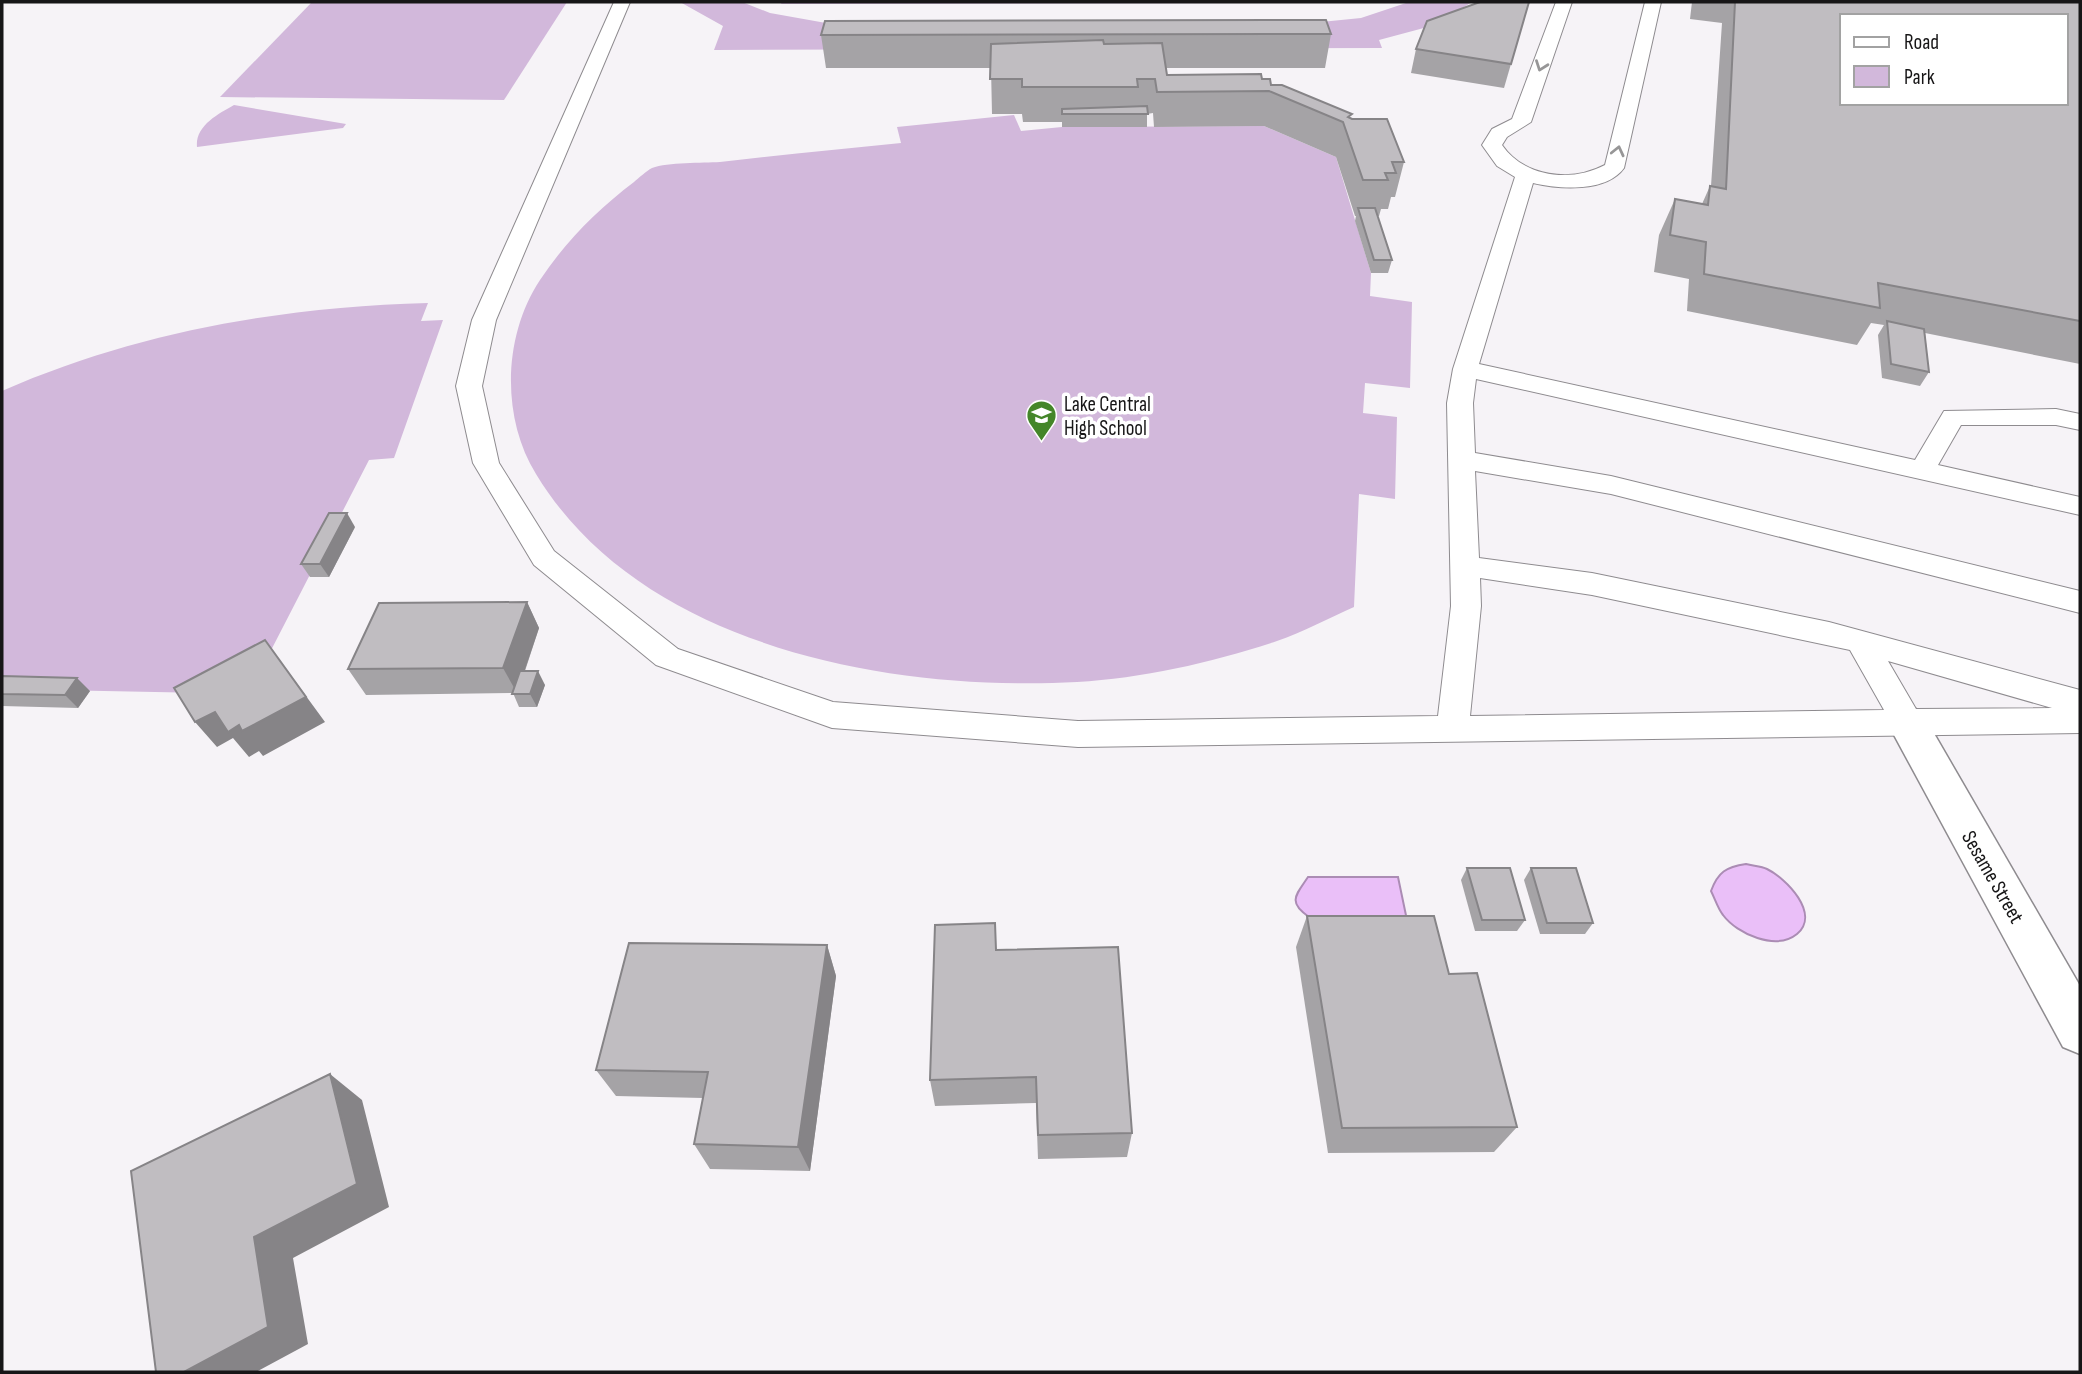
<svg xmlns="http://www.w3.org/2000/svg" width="2082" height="1374" font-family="'Sofia Sans Condensed',sans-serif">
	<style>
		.green { fill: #d2b8db }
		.water { fill: #eabff8; stroke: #ab8cb4; stroke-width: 2 }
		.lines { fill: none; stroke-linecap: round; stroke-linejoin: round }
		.service-casing { stroke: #8e8b8f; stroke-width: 2 }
		.minor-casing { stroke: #8e8b8f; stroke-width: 3 }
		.service { fill: #fff; fill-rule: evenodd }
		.minor { fill: #fff; fill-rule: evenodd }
		.wall { fill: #a5a3a6 }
		.shaded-wall { fill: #868487 }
		.building { fill: #c0bdc1; stroke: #868487; stroke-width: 2; fill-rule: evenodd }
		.oneway { stroke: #979697 }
		.labels { text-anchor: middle; stroke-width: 7; stroke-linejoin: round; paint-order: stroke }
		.poi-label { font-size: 21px; fill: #171617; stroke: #fff; text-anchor: start }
		.street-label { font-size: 21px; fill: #171617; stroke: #fff }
	</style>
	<rect width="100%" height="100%" fill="#f6f3f7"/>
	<g class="green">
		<path d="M312,2H567L504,100L220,97Z"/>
		<path d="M680,2H742L770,13L826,23L1291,25L1361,18L1409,2H1472L1435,25L1379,40L1382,48L714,50L723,26Z"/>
		<path d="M782,2H1338L1339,3L781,4Z"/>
		<path d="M234,105L346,124L343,128L197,147C195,126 218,114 234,105Z"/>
		<path d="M1014,115L1021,131L1062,127L1264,126L1336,157L1371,273L1370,296L1412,302L1410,388L1365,383L1363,413L1397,417L1395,499L1359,494L1354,607C1329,618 1303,632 1277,641C1214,662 1143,678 1077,682C889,692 641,647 536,474C501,417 503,336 540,280C566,241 597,210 634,182C639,178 646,171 652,168C668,162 702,163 720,162C781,155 841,149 901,143L897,127Z"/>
		<path d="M428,303L421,321L443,320L394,458L369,460L266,660L206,693L2,689V391C137,332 281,307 428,303Z"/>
	</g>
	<g class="water">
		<path d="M1746,864C1753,866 1761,866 1767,869C1786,878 1821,914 1797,934C1776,951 1737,934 1723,915C1718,909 1715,899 1711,891C1718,872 1726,867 1746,864Z"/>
		<path d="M1308,877H1398L1408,925L1309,917C1287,902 1296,895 1308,877Z"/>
	</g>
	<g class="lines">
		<defs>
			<path id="service" d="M614,2H630L496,320L482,386L499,463L554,551L678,649L833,702L1078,721L1438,716L1451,606L1447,403L1453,369L1515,177L1497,166L1482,145L1492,129L1512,119L1556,2H1572L1531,122L1507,137L1502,145C1524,177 1571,183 1605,165L1645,2H1661L1624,168C1606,193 1559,189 1533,183L1479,364L1915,460L1944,411L2056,409L2080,414V430L2056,425H1961L1938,465L2080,497V515L1476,379L1473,403L1475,453L1611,476L2080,591V613L1611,494L1475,471L1479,558L1592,573L1829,622L2080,690V733L1078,747L832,728L656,665L534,565L473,463L456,386L472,320ZM1480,578L1592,595L1850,650L1884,710L1470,716L1481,606ZM1888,661L2052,708L1916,709Z"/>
			<path id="minor" d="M1907,706L1921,711L2080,986V1054L2063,1047L1887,722L1893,711Z"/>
		</defs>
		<use href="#service" class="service-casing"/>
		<use href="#minor" class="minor-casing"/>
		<use href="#service" class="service"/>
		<use href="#minor" class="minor"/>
	</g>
	<g class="wall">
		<path d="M1529,2L1504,88L1411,73L1416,49Z"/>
		<path d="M1692,2H2080V364L1925,333L1929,372L1920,386L1882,378L1878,335L1884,325L1871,323L1857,345L1687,311L1689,279L1654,272L1659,235L1675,199L1702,204L1710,186H1711L1722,23L1690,19Z"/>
		<path d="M1331,34L1325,68H1166L1167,75L1262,79L1271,85L1351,119L1404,162L1395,197H1391L1388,209H1381L1379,216H1377L1392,260L1388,273H1371L1355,221L1356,216H1355L1336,157L1264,126L1154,127L1153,113L1147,114V127H1062V122H1023L1022,114H992L991,68H826L821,35Z"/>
		<path d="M355,527L329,577H310L301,564Z"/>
		<path d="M527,602L539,628L525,671L545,685L537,707H519L513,693L366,695L348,669Z"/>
		<path d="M2,676L90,691L78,708L2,706Z"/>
		<path d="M1467,868L1525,920L1517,931H1475L1461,880Z"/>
		<path d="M1531,868L1593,923L1585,934H1540L1524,880Z"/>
		<path d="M1307,916L1449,974L1517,1127L1494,1152L1328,1153L1296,947Z"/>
		<path d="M827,945L836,976L810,1171L710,1169L694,1144L703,1098L616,1096L596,1070Z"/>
		<path d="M997,950L1132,1133L1127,1157L1038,1159L1036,1103L935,1106L930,1080Z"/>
	</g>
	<g class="shaded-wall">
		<path d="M347,513L355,527L329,577L320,564Z"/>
		<path d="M527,602L539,628L517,693L503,668Z"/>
		<path d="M265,640L325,722L263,756L259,751L249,757L233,738L217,747L195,722Z"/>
		<path d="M538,671L545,685L537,707L530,694Z"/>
		<path d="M77,678L90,691L78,708L65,695Z"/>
		<path d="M827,945L836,976L810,1171L798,1147Z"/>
		<path d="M330,1074L362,1100L389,1207L293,1258L308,1344L256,1372H184L254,1237Z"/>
	</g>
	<g class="building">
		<path d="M1480,2H1529L1511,64L1416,49L1427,21Z"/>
		<path d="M1735,2H2080V321L1878,283L1880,308L1704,274L1706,242L1670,235L1675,199L1708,205L1710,186L1726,189ZM1842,16H2066V103H1842Z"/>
		<path d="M1326,20L1331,34L821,35L825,21Z"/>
		<path d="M1103,40L1104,44L1162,43L1167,75L1261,74L1262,79H1270L1271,85H1282L1352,114L1348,117L1352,119H1387L1404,162H1392L1396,173H1385L1388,180H1363L1343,122L1269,91L1157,92L1155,79H1137L1138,87H1022V79H990L991,44Z"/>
		<path d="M1147,106L1148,114H1062V109Z"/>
		<path d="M1358,208H1375L1392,260H1374Z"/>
		<path d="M1887,321L1924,329L1929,372L1891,364Z"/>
		<path d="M329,513H347L320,564H301Z"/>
		<path d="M527,602L503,668L348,669L379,603Z"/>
		<path d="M265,640L306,697L242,731L239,725L228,732L215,712L195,722L174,688Z"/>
		<path d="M520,671H538L530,694H512Z"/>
		<path d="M2,676L77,678L65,695L2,694Z"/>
		<path d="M1467,868H1510L1525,920H1482Z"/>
		<path d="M1531,868H1576L1593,923H1547Z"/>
		<path d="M1307,916H1434L1449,974L1477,973L1517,1127L1342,1128Z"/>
		<path d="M995,923L996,950L1118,947L1132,1133L1038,1135L1036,1077L930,1080L935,925Z"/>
		<path d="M629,943L827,945L798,1147L694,1144L708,1072L596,1070Z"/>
		<path d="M330,1074L357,1184L254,1237L268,1327L184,1372H156L131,1171Z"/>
	</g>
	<defs><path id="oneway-chevron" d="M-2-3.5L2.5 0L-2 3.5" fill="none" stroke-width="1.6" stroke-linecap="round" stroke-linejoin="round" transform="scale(1.75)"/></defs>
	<g class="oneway">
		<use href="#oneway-chevron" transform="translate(1541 66) rotate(110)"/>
		<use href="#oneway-chevron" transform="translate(1618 151) rotate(-77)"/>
	</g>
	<defs>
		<symbol id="school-pin" viewBox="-11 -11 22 30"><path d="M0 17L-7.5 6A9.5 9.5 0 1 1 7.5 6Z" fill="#448629" stroke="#fff"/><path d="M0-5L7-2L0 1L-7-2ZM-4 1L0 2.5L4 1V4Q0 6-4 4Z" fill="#fff"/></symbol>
	</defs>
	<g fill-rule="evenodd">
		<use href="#school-pin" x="1024" y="398" width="35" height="47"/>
	</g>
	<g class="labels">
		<g class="poi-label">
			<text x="1064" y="411">Lake Central<tspan x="1064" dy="24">High School</tspan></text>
		</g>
		<g class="street-label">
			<text transform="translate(1993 877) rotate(60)" y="7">Sesame Street</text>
		</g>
	</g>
	<rect width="2082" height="1374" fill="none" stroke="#171617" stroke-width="7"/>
	<rect x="1840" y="14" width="228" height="91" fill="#ffffff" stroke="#a2a2a2" stroke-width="2"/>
	<rect x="1854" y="37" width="35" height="10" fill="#ffffff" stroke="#a2a2a2" stroke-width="2"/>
	<text x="1904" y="49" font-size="21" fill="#171617">Road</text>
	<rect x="1854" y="66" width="35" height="21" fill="#d2b8db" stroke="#a2a2a2" stroke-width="2"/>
	<text x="1904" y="84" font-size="21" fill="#171617">Park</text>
</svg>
